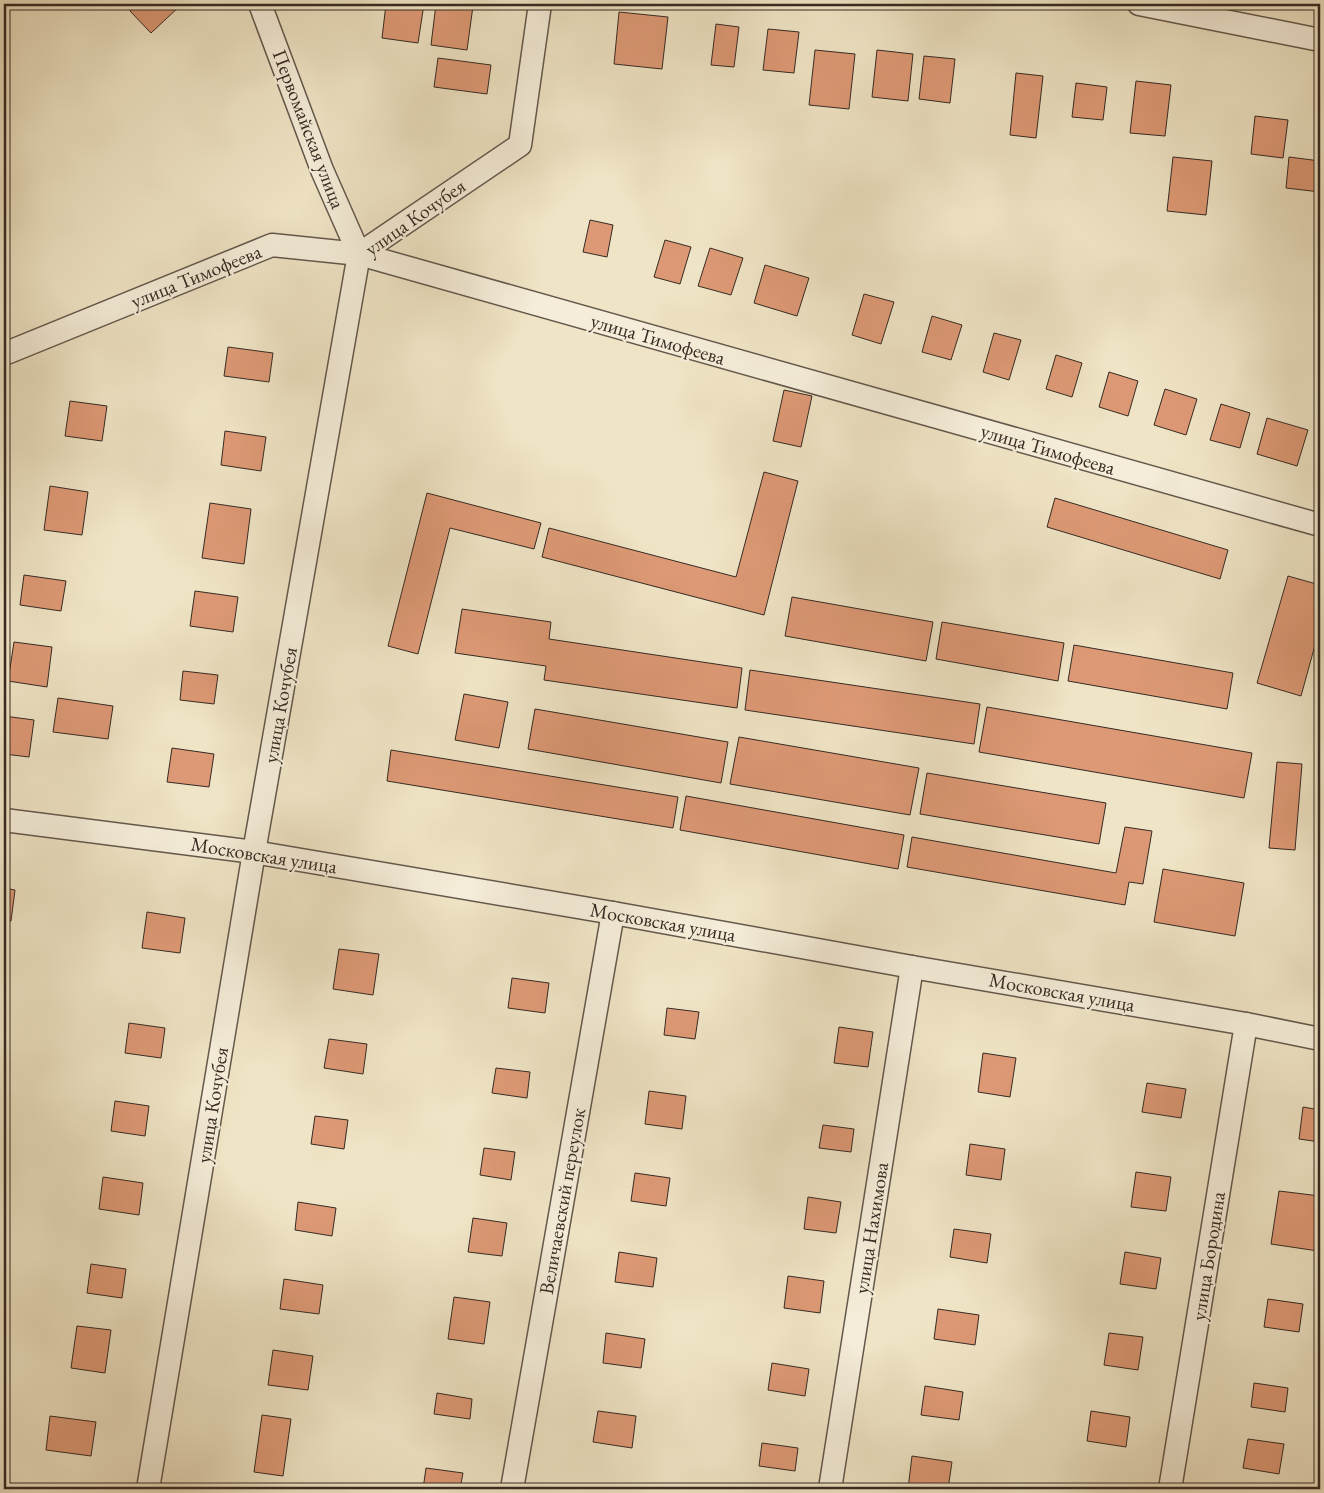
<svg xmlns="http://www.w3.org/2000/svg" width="1324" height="1493" font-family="'EB Garamond',serif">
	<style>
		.building { fill: #dd9975; stroke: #362a23 }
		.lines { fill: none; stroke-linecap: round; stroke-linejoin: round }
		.street-casing { stroke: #64584c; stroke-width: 25 }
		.street { stroke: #f5edd9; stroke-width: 22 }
		.labels { text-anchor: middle; stroke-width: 4.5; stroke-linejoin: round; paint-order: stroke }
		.street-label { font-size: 20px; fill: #362a23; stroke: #f5edd9 }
	</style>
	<rect width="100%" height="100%" fill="#efe4c5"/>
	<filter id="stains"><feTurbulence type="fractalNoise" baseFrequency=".004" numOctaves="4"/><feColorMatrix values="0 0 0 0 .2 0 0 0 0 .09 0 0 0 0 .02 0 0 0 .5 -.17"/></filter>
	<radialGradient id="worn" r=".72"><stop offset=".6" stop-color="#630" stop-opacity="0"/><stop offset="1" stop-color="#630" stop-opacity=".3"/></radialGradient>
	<g class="building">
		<path d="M137,4H182L151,33L130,11Z"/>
		<path d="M386,4H424L418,43L382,38Z"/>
		<path d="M436,4L473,6L467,50L431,45Z"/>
		<path d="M619,12L668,17L662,69L614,64Z"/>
		<path d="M716,24L739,27L734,67L711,65Z"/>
		<path d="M768,29L799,32L794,73L763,70Z"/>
		<path d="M815,50L855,54L849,109L809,105Z"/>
		<path d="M877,50L913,54L908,101L872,97Z"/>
		<path d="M924,56L955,59L950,103L919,99Z"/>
		<path d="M438,58L491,65L487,94L434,87Z"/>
		<path d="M1016,73L1043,76L1036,138L1010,135Z"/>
		<path d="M1136,81L1171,85L1165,136L1130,133Z"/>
		<path d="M1076,83L1107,87L1103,120L1072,117Z"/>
		<path d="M1255,116L1288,120L1283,158L1251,154Z"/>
		<path d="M1173,157L1212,161L1206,215L1167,211Z"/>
		<path d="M1289,157L1320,161V192L1286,188Z"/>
		<path d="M590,220L613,225L607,257L583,252Z"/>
		<path d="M665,240L691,247L680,284L654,277Z"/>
		<path d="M710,248L743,258L731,295L698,286Z"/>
		<path d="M765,265L809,278L797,316L754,303Z"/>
		<path d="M864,294L894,302L881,344L852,335Z"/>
		<path d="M932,316L962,325L951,360L922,352Z"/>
		<path d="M994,333L1021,340L1009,380L983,372Z"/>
		<path d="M228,347L273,353L269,382L224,376Z"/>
		<path d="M1056,355L1082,363L1072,397L1046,389Z"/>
		<path d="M1109,372L1138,381L1128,416L1099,407Z"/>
		<path d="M1165,389L1197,399L1186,435L1154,425Z"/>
		<path d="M784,390L812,396L801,447L773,441Z"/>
		<path d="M70,401L107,406L102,441L65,436Z"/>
		<path d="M1221,404L1250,413L1240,448L1210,440Z"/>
		<path d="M1267,418L1308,430L1297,466L1257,454Z"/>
		<path d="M225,431L266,437L261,471L221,465Z"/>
		<path d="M764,472L798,481L764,615L542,557L549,528L736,577Z"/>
		<path d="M50,486L88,492L82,535L44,530Z"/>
		<path d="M427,493L541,523L534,549L450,528L418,654L388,646Z"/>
		<path d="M1055,498L1228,550L1220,579L1047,527Z"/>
		<path d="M210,503L251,509L244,564L202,558Z"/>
		<path d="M24,575L66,581L61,611L20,605Z"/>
		<path d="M1288,576L1320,585V627L1301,696L1257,683Z"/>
		<path d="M195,591L238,597L233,632L190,626Z"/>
		<path d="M792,597L933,622L926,661L785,636Z"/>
		<path d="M462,609L551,622L549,639L742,668L737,708L544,680L546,666L455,653Z"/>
		<path d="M942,622L1064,643L1058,681L936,659Z"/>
		<path d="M14,642L52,647L47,687L8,681Z"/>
		<path d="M1074,645L1233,673L1227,709L1068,681Z"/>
		<path d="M750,670L980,704L974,744L745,710Z"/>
		<path d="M183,671L218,675L214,704L180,700Z"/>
		<path d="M464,694L508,702L499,748L455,740Z"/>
		<path d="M58,698L113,706L108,739L53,732Z"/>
		<path d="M987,707L1252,753L1244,798L979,752Z"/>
		<path d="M535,709L728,742L721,783L528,749Z"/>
		<path d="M4,716L34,720L29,757L4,754Z"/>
		<path d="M739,737L919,768L910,815L730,784Z"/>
		<path d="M172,748L214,754L209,787L167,782Z"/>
		<path d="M391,750L678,797L673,828L387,781Z"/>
		<path d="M1277,762L1302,764L1295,850L1269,848Z"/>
		<path d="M927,773L1106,803L1099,844L920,814Z"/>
		<path d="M686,796L904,835L898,869L680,830Z"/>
		<path d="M1125,827L1152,831L1143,884L1129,882L1125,905L907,867L912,837L1116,873Z"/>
		<path d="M1163,869L1244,883L1235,936L1154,922Z"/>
		<path d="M4,888L15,890L11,921L4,920Z"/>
		<path d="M147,912L185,918L180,953L142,948Z"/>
		<path d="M339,949L379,954L373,995L333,989Z"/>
		<path d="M512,978L549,983L545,1013L508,1008Z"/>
		<path d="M667,1008L699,1012L695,1039L664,1035Z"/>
		<path d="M129,1023L165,1028L161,1058L125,1053Z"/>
		<path d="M839,1027L873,1032L868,1067L834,1063Z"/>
		<path d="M329,1039L367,1044L363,1074L324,1068Z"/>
		<path d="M983,1053L1016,1058L1010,1097L978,1092Z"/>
		<path d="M496,1068L530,1072L527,1098L492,1093Z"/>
		<path d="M1147,1083L1186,1089L1181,1118L1142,1112Z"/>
		<path d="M649,1091L686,1096L682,1129L645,1124Z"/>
		<path d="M115,1101L149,1106L145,1136L111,1131Z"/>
		<path d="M1303,1107L1320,1110V1142L1299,1139Z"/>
		<path d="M315,1116L348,1120L344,1149L311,1144Z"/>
		<path d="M823,1125L854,1129L851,1152L819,1148Z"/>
		<path d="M970,1144L1005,1149L1001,1180L966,1175Z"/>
		<path d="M484,1148L515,1152L511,1180L480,1175Z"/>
		<path d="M1136,1172L1171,1177L1166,1211L1131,1207Z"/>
		<path d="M635,1173L670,1178L666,1206L631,1201Z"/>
		<path d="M103,1177L143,1183L139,1215L99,1209Z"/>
		<path d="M1279,1191L1320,1196V1233L1318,1251L1271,1244Z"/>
		<path d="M808,1197L841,1202L836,1233L804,1229Z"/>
		<path d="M298,1202L336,1208L332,1236L295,1230Z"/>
		<path d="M473,1218L507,1223L502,1256L468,1252Z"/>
		<path d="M954,1229L991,1234L987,1263L950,1257Z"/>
		<path d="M619,1252L657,1258L653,1287L615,1282Z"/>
		<path d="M1125,1252L1161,1258L1156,1289L1120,1284Z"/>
		<path d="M91,1264L126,1269L122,1298L87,1293Z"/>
		<path d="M788,1276L824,1281L820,1313L784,1308Z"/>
		<path d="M284,1279L323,1285L319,1314L280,1309Z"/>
		<path d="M454,1297L490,1302L484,1344L448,1339Z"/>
		<path d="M1268,1299L1303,1304L1299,1332L1264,1327Z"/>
		<path d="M938,1309L979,1315L975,1345L934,1339Z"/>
		<path d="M77,1326L111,1330L105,1373L71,1368Z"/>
		<path d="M606,1333L645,1339L641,1368L603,1363Z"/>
		<path d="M1109,1333L1143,1337L1138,1370L1104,1365Z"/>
		<path d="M273,1350L313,1356L308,1390L268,1385Z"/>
		<path d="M772,1363L809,1369L805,1396L768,1390Z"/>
		<path d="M1254,1383L1288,1388L1285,1412L1251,1407Z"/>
		<path d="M925,1386L963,1392L959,1420L921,1415Z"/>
		<path d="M437,1393L472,1399L470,1419L434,1414Z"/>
		<path d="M598,1411L636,1416L632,1448L593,1442Z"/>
		<path d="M1091,1411L1130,1417L1126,1447L1087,1441Z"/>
		<path d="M262,1415L291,1419L283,1476L254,1472Z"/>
		<path d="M50,1416L96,1422L91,1456L46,1450Z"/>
		<path d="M1248,1439L1284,1444L1279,1474L1243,1468Z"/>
		<path d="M762,1443L798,1448L795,1471L759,1466Z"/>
		<path d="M912,1456L952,1462L948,1489H908Z"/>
		<path d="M426,1468L463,1473L460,1489H423Z"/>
	</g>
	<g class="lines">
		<defs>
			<g id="street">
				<path d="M260,4L322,170L359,254"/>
				<path d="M1139,4L1320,40"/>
				<path d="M4,354L272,245L359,254L1320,525"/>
				<path d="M4,820L254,852L613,913L912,967L1246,1024L1320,1039"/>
				<path d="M148,1489L254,852L359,254L520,145L540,4"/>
				<path d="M512,1489L613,913"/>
				<path d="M830,1489L912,967"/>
				<path d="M1170,1489L1246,1024"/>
			</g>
		</defs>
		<use href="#street" class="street-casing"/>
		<use href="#street" class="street"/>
	</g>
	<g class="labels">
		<g class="street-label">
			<text transform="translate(309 129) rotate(69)" y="7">Первомайская улица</text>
			<text transform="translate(415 217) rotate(-35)" y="7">улица Кочубея</text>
			<text transform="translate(196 276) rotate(-22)" y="7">улица Тимофеева</text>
			<text transform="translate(658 339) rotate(16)" y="7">улица Тимофеева</text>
			<text transform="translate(1048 449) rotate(16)" y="7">улица Тимофеева</text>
			<text transform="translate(280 705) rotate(-80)" y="7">улица Кочубея</text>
			<text transform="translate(264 855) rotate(9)" y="7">Московская улица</text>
			<text transform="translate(663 922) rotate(10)" y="7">Московская улица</text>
			<text transform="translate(1062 992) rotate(10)" y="7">Московская улица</text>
			<text transform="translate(212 1105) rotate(-81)" y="7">улица Кочубея</text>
			<text transform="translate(562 1201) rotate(-80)" y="7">Величаевский переулок</text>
			<text transform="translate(871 1228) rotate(-81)" y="7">улица Нахимова</text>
			<text transform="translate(1208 1256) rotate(-81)" y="7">улица Бородина</text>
		</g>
	</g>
	<rect width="1324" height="1493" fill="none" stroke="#efe4c5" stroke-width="20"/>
	<rect x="5" y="5" width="1314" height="1483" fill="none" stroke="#362a23" stroke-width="2.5"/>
	<rect x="10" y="10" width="1304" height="1473" fill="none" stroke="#362a23"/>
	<rect width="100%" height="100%" filter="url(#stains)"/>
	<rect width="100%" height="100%" fill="url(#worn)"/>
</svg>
